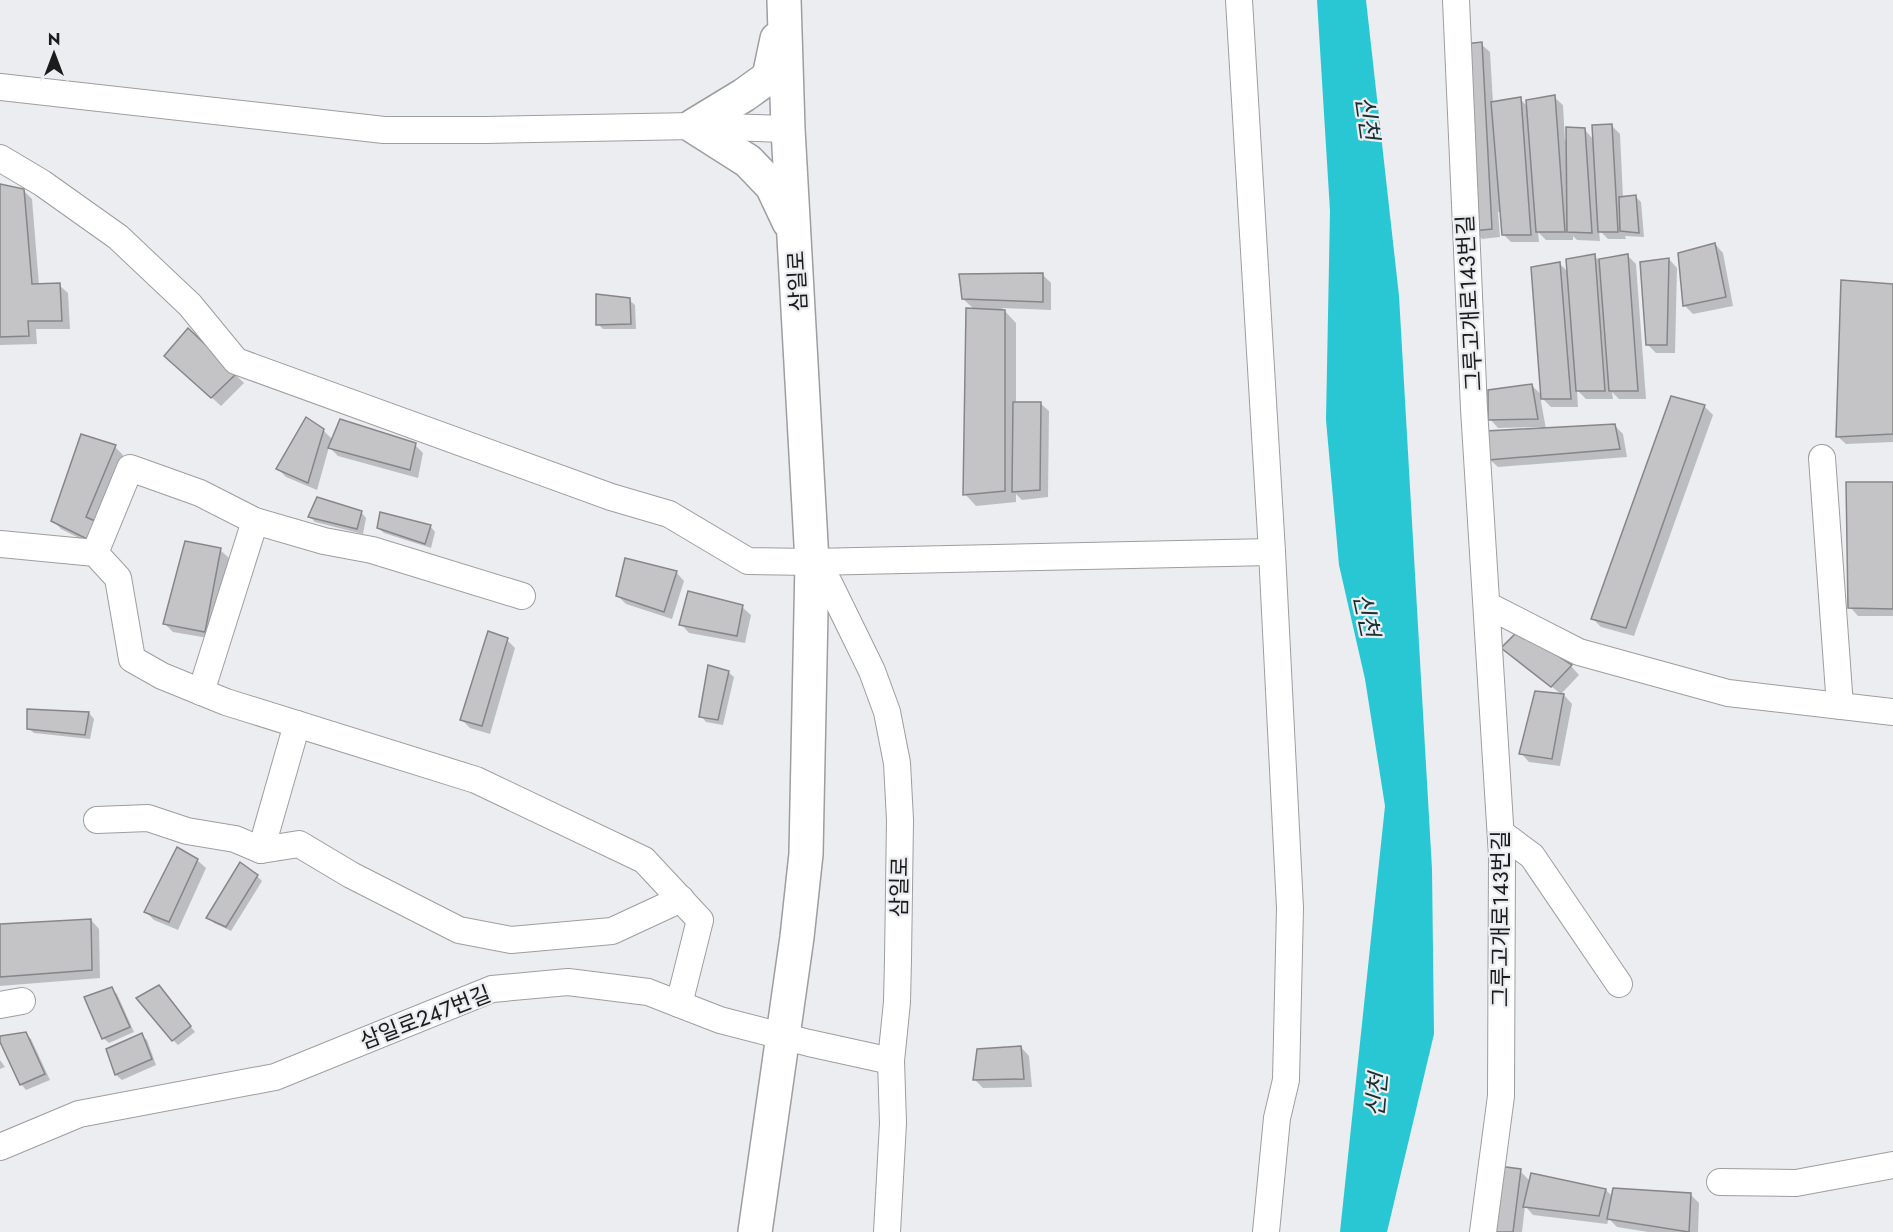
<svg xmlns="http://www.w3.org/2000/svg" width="1893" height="1232" font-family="Jost,'Noto Sans KR',sans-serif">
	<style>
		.water { fill: #29c7d3 }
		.shadow { fill: #0003 }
		.building { fill: #c4c4c6; stroke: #868688; stroke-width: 1.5 }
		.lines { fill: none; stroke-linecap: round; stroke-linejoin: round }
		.minor-casing { stroke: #9d9ea0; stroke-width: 28 }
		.major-casing { stroke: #9d9ea0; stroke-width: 36 }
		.minor { stroke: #fff; stroke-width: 26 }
		.major { stroke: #fff; stroke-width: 33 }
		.labels { text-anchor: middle; stroke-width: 4.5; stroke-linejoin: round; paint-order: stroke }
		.street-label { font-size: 22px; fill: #1b1c1c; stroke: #ecedf0 }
		.water-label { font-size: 24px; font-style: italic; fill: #183033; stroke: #ecedf0 }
	</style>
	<rect width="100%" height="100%" fill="#ecedf0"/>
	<path class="water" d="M1317,0H1366L1399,296L1432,869L1434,1034L1387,1232H1340L1385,806L1365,679L1339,565L1326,420L1330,211Z"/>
	<g class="shadow">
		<path d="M1481,44L1490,52L1493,103L1520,99L1528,107L1554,97L1563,105L1565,141L1584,129L1594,140L1612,126L1620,134L1623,198L1636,197L1641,202L1644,237L1625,236L1626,239H1608L1599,230L1600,241L1577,240L1573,236V240H1546L1538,232L1539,242H1511L1503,234L1501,212H1498L1500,237L1482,239L1474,231Z"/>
		<path d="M0,186L23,190L32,199L39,285H59L68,293L70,329H36L37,344L0,345Z"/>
		<path d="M1715,244L1723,253L1733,306L1693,314L1684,305Z"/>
		<path d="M1594,256L1599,260L1628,256L1636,264L1646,399H1619L1612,392L1613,399H1586L1577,390L1578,407H1551L1540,396L1546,429L1615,426L1623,434L1627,457L1498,467L1489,459L1540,430V427L1498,428L1490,419L1531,385L1543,396L1560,264L1568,272Z"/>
		<path d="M1669,259L1677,268L1675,353H1656L1647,344Z"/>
		<path d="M1043,275L1051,283V310L1002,308L1016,323V404L1040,403L1049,411L1048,497L1022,500L1016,494V502L976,506L965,494L975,310L963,299Z"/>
		<path d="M1893,285V442L1846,444L1837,436Z"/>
		<path d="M629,300L635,305L636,329H603L598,324Z"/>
		<path d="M188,330L244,383L221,406L175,364Z"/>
		<path d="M1704,406L1713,415L1634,636L1601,627L1593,619Z"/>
		<path d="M323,430L333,440L415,445L423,453L418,478L338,456L329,447L317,490L286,477L278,469Z"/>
		<path d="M115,447L123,455L95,523V546L61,529L53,520Z"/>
		<path d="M1893,483V616H1858L1850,607Z"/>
		<path d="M361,512L366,518L363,534L315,522L310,517Z"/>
		<path d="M430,526L435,532L431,548L384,533L378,528Z"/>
		<path d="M220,550L229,558L214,639L173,632L164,623Z"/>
		<path d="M676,572L684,581L672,619L626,604L618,596Z"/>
		<path d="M742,607L751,615L745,643L689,633L681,624Z"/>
		<path d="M1519,632L1571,666L1579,675L1561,694L1503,648Z"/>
		<path d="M507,640L515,648L490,734L470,728L461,719Z"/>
		<path d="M728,672L734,677L723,725L706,722L701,716Z"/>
		<path d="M1564,695L1572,704L1560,766L1529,762L1521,753Z"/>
		<path d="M89,713L94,719L90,739L34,733L28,728Z"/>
		<path d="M197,860L206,868L178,930L154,920L146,912Z"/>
		<path d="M257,876L262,881L231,931L214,923L208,918Z"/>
		<path d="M91,920L99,929L100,978L0,986V926Z"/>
		<path d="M111,989L117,994L134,1032L109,1043L103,1038Z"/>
		<path d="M164,993L195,1032L178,1045L173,1040Z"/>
		<path d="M26,1034L31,1039L50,1080L26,1090L21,1084L0,1039Z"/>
		<path d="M141,1035L147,1040L156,1065L122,1080L116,1075L108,1049Z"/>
		<path d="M1021,1047L1029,1056L1032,1087L983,1088L975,1080Z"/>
		<path d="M0,1060L5,1067L0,1069Z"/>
		<path d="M1520,1171L1531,1182L1606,1190L1613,1197L1691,1195L1699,1203L1698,1232H1648L1617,1227L1609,1219L1607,1224L1533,1215L1525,1206L1522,1232H1491Z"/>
	</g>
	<g class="building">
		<path d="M1482,42L1492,229L1473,231L1464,44Z"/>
		<path d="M1555,95L1565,232H1536L1526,100Z"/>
		<path d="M1521,97L1531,235H1502L1491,102Z"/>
		<path d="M1612,124L1618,232H1598L1592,125Z"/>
		<path d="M1566,127L1585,128L1592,233L1567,232Z"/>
		<path d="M0,184L24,189L32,284L60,283L62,321H28L29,336L0,337Z"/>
		<path d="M1636,195L1639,233L1620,231L1619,197Z"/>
		<path d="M1715,243L1726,297L1683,306L1678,253Z"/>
		<path d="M1595,254L1605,391H1576L1566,259Z"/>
		<path d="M1628,254L1638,391H1609L1599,259Z"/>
		<path d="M1669,258L1667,345H1646L1640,262Z"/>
		<path d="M1560,262L1571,399H1541L1531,267Z"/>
		<path d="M1043,273V302L962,299L959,274Z"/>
		<path d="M1841,280L1893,284V434L1836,437Z"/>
		<path d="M596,294L630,298L631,324L596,325Z"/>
		<path d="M966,308L1005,310V491L963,495Z"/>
		<path d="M188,328L236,374L211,398L164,356Z"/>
		<path d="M1532,384L1538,419L1488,420V390Z"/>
		<path d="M1671,396L1705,405L1626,628L1591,619Z"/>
		<path d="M1013,402H1041L1040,490L1012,492Z"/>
		<path d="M306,417L324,429L308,483L276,469Z"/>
		<path d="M340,419L416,443L410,470L328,448Z"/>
		<path d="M1615,424L1620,449L1488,460L1486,431Z"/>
		<path d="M81,434L116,445L86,517L95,521L87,539L51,521Z"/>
		<path d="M1846,482H1893V609L1848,608Z"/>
		<path d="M317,497L362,511L357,529L308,517Z"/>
		<path d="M380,512L431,525L425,544L377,528Z"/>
		<path d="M185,541L221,548L205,632L163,624Z"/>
		<path d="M625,558L677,571L664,612L616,596Z"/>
		<path d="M688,591L743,605L737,636L679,625Z"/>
		<path d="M1519,630L1572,665L1551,687L1501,648Z"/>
		<path d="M488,631L508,638L482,726L460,720Z"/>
		<path d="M708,665L729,671L718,720L699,717Z"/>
		<path d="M1535,691L1564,694L1552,759L1519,754Z"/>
		<path d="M27,709L89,712L85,735L27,729Z"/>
		<path d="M177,847L198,859L169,922L144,912Z"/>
		<path d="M240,862L258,875L226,927L206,918Z"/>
		<path d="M91,919L92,970L0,977V924Z"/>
		<path d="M159,985L191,1026L172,1041L136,998Z"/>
		<path d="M112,987L130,1027L102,1039L84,997Z"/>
		<path d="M26,1032L45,1074L20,1085L0,1042V1036Z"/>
		<path d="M142,1033L152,1059L115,1075L106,1049Z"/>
		<path d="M1021,1046L1024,1079L973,1080L977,1049Z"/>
		<path d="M1498,1166L1521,1169L1513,1232H1489Z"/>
		<path d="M1531,1173L1606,1189L1599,1216L1523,1207Z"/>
		<path d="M1613,1188L1691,1193L1689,1232L1607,1219Z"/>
	</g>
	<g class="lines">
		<defs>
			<g id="minor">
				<path d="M1239,0L1272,552L1290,908L1286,1080L1277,1118L1266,1232"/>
				<path d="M1456,0L1474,409L1502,856L1501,1096L1483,1232"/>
				<path d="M0,87L384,130H486L693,126L788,129"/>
				<path d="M0,158L42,183L118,237L190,305L236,361L611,497L669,514L748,561L812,562L1272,552"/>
				<path d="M1822,458L1840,706"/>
				<path d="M0,544L95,553L118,578L132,659L162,676L226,702L476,780L644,860L700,920L679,1004"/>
				<path d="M95,553L130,468L200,493L255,521L324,541L372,550L522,596"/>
				<path d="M812,562L829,583L872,671L887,712L897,763L900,820L898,959L897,1002L891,1061L893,1123L887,1232"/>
				<path d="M1487,605L1579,652L1728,693L1893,712"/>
				<path d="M201,692L255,521"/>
				<path d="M97,820L148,818L187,831L235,839L261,850L299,844L351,875L459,930L511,940L612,931L681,899"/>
				<path d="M1501,833L1532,856L1619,984"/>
				<path d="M261,850L297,724"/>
				<path d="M0,1005L22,1001"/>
				<path d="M0,1147L79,1114L275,1077L492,989L568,982L648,992L720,1020L809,1043L891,1061"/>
				<path d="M1720,1182L1796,1183L1893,1165"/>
			</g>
			<g id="major">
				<path d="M777,39L769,77L744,95L693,126L748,161L772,186L789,222"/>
				<path d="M755,1232L797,937L806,854L812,562L788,129L784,0"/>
			</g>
		</defs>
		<use href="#minor" class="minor-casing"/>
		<use href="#major" class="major-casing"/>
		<use href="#minor" class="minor"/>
		<use href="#major" class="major"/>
	</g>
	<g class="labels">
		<g class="street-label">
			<text transform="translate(797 281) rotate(-93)" y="8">삼일로</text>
			<text transform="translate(1469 303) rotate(-93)" y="8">그루고개로143번길</text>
			<text transform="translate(899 887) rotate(-89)" y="8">삼일로</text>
			<text transform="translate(1500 919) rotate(-90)" y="8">그루고개로143번길</text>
			<text transform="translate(425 1017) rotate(-21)" y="8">삼일로247번길</text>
		</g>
		<g class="water-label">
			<text transform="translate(1367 118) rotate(82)" y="8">신천</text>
			<text transform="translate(1366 615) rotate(78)" y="8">신천</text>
			<text transform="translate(1377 1095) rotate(-85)" y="8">신천</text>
		</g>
	</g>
	<g transform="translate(54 54)" stroke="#ecedf0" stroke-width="4.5" paint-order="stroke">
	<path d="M0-4.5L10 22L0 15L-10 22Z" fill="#1b1c1c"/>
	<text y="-9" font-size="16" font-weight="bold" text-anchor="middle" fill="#1b1c1c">N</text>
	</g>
</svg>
